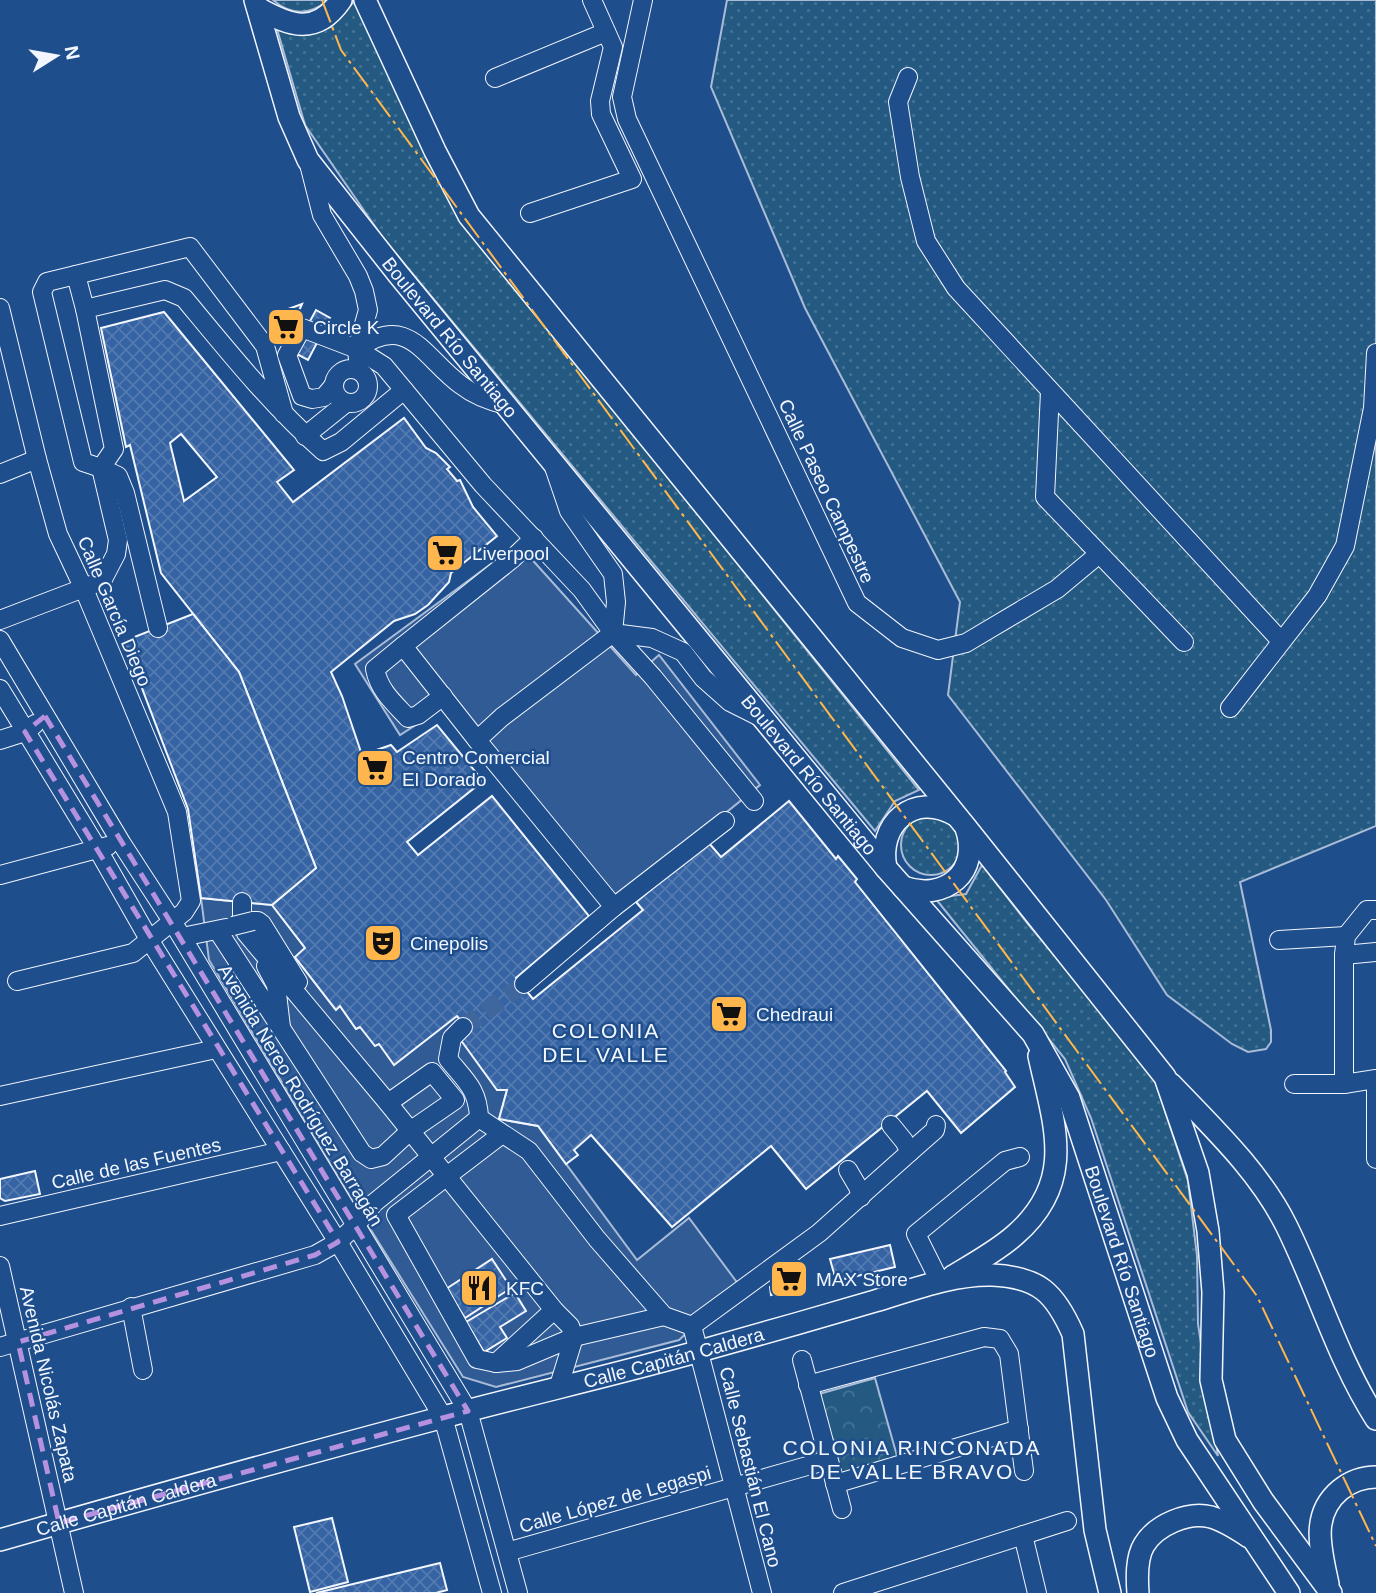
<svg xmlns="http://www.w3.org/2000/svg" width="1376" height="1593" font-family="Helvetica,sans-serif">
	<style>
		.grass { fill: url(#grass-dots); stroke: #a8bbd7; stroke-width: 2 }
		.park { fill: url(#park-crowns); stroke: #a8bbd7; stroke-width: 2 }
		.parking { fill: #305b95; stroke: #a8bbd7; stroke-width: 2 }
		.building { fill: url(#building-cross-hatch); stroke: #f2f6ff; stroke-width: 2; fill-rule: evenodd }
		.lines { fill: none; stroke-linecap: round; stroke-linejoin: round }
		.minor-tunnel { stroke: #3f679d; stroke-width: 18; stroke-dasharray: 18 9; stroke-linecap: butt }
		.minor-casing { stroke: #f2f6ff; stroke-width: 20 }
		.major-casing { stroke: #f2f6ff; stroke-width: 24 }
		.minor { stroke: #1f4e8c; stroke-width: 18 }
		.major { stroke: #1f4e8c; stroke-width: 21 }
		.minor-bridge-casing { stroke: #f2f6ff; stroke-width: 20; stroke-linecap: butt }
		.minor-bridge { stroke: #1f4e8c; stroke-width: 18 }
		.power { stroke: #ffb74d; stroke-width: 2; stroke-dasharray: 24 5 3.5 5; stroke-linecap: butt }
		.marked { fill: none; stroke: #b691df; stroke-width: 5; stroke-dasharray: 14 9; stroke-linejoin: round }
		.labels { text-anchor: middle; stroke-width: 5; stroke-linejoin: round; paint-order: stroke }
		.poi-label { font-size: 19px; fill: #f2f6ff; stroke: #1f4e8c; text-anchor: start }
		.street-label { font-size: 19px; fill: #f2f6ff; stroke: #1f4e8c }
		.neighbourhood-label { font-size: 21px; letter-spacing: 2px; fill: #f2f6ff; stroke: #1f4e8c }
	</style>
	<defs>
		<pattern id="grass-dots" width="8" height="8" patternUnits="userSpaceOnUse" patternTransform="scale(1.75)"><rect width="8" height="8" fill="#245a82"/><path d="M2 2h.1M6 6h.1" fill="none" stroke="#447295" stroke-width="1.8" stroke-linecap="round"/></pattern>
		<pattern id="park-crowns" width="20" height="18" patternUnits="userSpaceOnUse" patternTransform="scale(1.75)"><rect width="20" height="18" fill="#245a82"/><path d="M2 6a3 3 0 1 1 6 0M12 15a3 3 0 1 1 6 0" fill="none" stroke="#447295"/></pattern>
		<pattern id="building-cross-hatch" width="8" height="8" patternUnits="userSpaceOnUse" patternTransform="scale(1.75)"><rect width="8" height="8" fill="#3563a3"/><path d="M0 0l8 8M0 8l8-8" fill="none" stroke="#537ab1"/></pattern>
	</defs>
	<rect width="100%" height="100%" fill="#1f4e8c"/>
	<g class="grass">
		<path d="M273,0H328C311,15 291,16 273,0Z"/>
		<path d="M355,0L459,217L919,790L895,801L875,831L383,238L305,125L277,29L297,33L331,27Z"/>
		<path d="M727,0H1376V826L1240,882L1271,1030V1042L1266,1049L1248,1052L1232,1044L1167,995L1106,900L948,695L960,602L805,308L711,87Z"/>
		<circle cx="931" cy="845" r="30"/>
		<path d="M982,865L1028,924L1112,1023L1155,1081L1188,1181L1197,1256L1198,1324L1218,1456L1188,1412L1091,1118L1065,1059L935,898L966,894Z"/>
	</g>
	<path class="park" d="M875,1378L899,1463L843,1479L819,1394Z"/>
	<g class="parking">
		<path d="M518,544L636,675L659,655L760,785L607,909L442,708L400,735L355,664Z"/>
		<path d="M201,898L272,905L305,948L295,957L335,1009L340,1006L356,1029L360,1027L379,1044L457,1016L470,1031L507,1090L499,1119L538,1126L637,1260L689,1218L739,1285L679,1340L496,1387L463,1377L349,1195L209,960Z"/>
	</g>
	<g class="building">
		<path d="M302,304L286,340L274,314Z"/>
		<path d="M316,310L330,318L308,360L293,352Z"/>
		<path d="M164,312L294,470L277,482L293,502L404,418L426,448L436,453L450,467L447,469L457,481L460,480L473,507L497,536L451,573L449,582L428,605L415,614L394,621L331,672L342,696L362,755L391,745L397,752L437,725L483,781L407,842L418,855L492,796L589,916L516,978L533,999L643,910L636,902L708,842L721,857L789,801L836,859L838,856L857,879L855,882L1006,1071L1005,1072L1015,1087L961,1133L927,1091L806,1189L771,1146L672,1227L591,1135L574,1150L578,1155L566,1164L538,1126L499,1119L507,1090H497L460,1039L470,1031L457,1016L394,1065L379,1044L375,1046L360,1027L356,1029L340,1006L336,1010L295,957L305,948L272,905L316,868L239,672L161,573L130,445L126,447L101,328ZM181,434L217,477L184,501L170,443Z"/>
		<path d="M193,614L239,672L316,868L272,905L201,898L188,809L124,641Z"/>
		<path d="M35,1171L40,1194L5,1201L0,1198V1179Z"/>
		<path d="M890,1245L895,1267L836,1281L830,1259Z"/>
		<path d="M492,1259L511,1288L465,1318L446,1289Z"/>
		<path d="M794,1270L799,1289L771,1295L770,1287Z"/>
		<path d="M515,1293L526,1311L500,1327L507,1338L484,1352L466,1322Z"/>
		<path d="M332,1518L348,1582L310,1592L294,1527Z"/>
		<path d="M440,1563L447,1590L436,1593H316Z"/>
	</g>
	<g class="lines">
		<path class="minor-tunnel" d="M463,1027L524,984"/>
		<defs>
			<g id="minor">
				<path d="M643,0L622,97L627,119L857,603L902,638L938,650L966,643L1057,589L1099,554"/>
				<path d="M908,77L898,102L910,177L926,241L956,288L1281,641"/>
				<path d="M495,78L606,32"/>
				<path d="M309,164L322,215L358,276L364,291L368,310L357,349L359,370"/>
				<path d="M530,213L632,179L601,114L600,101L613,47L592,0"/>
				<path d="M76,275L85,309"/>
				<path d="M0,308L37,459L58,534L84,589L177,812L191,901L184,912L133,953L17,981"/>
				<path d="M357,349C409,312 423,357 461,385C475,396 489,401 506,405"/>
				<circle cx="351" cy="386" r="17"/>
				<path d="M334,385L324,397L312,399L302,396L287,355L302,328L357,349L384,366L483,485L582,590L613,633L653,677L754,801"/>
				<path d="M1050,392L1045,497L1184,642"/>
				<path d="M284,414L265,346L190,247L47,282L42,292L83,462L101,468L114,449L85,309L165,290L184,298C228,351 271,405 323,451L341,442L404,390"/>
				<path d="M305,436L346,403"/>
				<path d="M554,467L569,511L613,574L616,602L613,633L652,638L683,652L703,678L730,702L762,718"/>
				<path d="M101,468L118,476L125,493L158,628"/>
				<path d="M0,474L37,459"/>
				<path d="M0,620L102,581L116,554L118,540L101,468"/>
				<path d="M613,633L502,717L477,740L614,907L725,821"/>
				<path d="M0,640L122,844L172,921L468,1411L518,1593"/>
				<path d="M403,646L375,669C379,690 393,702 408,718L418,715L443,696"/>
				<path d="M0,689L97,848L150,941L338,1242L443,1417L492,1593"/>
				<path d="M1230,708L1317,596L1345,546L1373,408L1376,353"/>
				<path d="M0,740L25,732L35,724"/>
				<path d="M477,740L403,646L512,559L534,538"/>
				<path d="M0,875L108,846"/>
				<path d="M242,902V924L246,933L388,1103L554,1310L570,1326L574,1337L558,1389"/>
				<path d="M253,921H258L262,924L298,982"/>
				<path d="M218,931L362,1153L371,1159L383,1156L410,1131L455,1100L432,1072L388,1103"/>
				<path d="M182,937L226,928"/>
				<path d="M1279,940L1346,936"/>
				<path d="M1344,955L1376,952"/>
				<path d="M266,966L276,985L281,1027"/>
				<path d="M524,984L614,907"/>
				<path d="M463,1027L452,1038L448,1059C465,1080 478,1089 479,1118"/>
				<path d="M1294,1084H1344L1376,1079"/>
				<path d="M1344,1084V955L1346,936L1367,910H1376"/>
				<path d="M1376,1086V1159"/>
				<path d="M0,1096L216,1049"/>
				<path d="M479,1118L529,1151L597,1239L664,1316L692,1326"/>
				<path d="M502,1134L396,1215L477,1359L496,1363L554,1310"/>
				<path d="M910,1152L935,1130L936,1125"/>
				<path d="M848,1170L858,1187L861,1197"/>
				<path d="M0,1216L281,1151"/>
				<path d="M0,1266L74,1593"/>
				<path d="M940,1282L916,1234L1005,1161L1020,1157"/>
				<path d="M131,1307L143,1370"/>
				<path d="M692,1326L819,1233L910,1152L904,1141L891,1125"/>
				<path d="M692,1326L762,1593"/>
				<path d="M0,1347L315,1255L338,1242L355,1226L374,1203L479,1118"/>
				<path d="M802,1360L842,1509"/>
				<path d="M496,1363L517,1361L574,1337L664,1316"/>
				<path d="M808,1385L984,1337L1000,1339L1009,1354L1024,1471"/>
				<path d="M835,1484L1019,1429"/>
				<path d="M1023,1535L1037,1593"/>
				<path d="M507,1552L828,1460"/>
				<path d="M843,1593L1067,1521"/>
			</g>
			<g id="major">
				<path id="s1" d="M255,0L289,117L308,160L398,274L886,868L1033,1034L1069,1098L1167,1398L1187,1440L1289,1593"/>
				<path d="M365,0L435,151L469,216L965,826L1165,1077L1198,1173L1208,1231L1213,1292L1211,1380L1225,1440L1263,1501L1331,1593"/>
				<path d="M258,8C290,26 316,36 341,0"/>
				<path d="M886,868C877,824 914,791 955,815"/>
				<path d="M903,887C945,902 981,872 966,828"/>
				<path d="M1171,1084C1212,1127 1259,1171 1286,1225C1318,1289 1337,1358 1376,1419"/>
				<path d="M953,1276C973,1264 997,1251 1015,1235C1077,1181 1054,1125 1039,1056"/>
				<path id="s2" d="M0,1540C146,1498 293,1457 440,1418C526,1395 614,1375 700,1351C758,1335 817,1318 875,1301C912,1290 953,1274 992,1275C1039,1277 1055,1293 1073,1334L1095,1530L1110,1593"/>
				<path d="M1328,1584C1321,1550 1310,1515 1340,1490C1351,1481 1362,1477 1376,1477"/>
				<path d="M1138,1593C1137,1579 1136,1558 1144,1545C1156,1525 1188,1511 1211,1517C1225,1521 1237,1529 1249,1537"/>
			</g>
		</defs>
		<use href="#minor" class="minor-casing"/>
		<use href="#major" class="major-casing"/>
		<use href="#minor" class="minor"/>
		<use href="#major" class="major"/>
		<defs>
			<path id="minor-bridge" d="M233,926L253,921"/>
		</defs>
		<use href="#minor-bridge" class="minor-bridge-casing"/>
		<use href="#minor-bridge" class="minor-bridge"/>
		<path class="power" d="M322,0L341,50L1257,1296L1376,1546"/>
	</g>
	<path class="marked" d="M45,716L468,1411L59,1523L18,1342L315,1255L338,1242L25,732Z"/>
	<defs>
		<symbol id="supermarket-square" viewBox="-11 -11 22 22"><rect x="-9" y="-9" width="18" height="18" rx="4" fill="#ffb74d" stroke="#1f4e8c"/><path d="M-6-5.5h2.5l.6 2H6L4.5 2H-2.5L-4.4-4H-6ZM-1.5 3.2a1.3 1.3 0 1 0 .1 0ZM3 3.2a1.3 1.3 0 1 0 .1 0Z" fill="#111"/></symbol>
		<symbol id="theatre-square" viewBox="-11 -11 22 22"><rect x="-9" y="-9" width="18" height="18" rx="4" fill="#ffb74d" stroke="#1f4e8c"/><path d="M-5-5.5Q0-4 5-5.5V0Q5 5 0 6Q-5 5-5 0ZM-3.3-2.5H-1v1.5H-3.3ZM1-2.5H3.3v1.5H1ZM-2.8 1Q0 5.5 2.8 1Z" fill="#111"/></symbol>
		<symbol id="restaurant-square" viewBox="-11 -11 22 22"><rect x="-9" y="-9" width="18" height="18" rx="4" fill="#ffb74d" stroke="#1f4e8c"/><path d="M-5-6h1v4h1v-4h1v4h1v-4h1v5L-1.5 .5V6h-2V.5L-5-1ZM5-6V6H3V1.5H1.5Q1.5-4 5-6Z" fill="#111"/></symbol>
	</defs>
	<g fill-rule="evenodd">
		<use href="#supermarket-square" x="264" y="305" width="44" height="44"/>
		<use href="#supermarket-square" x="423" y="531" width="44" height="44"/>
		<use href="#supermarket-square" x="353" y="746" width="44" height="44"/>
		<use href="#theatre-square" x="361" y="921" width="44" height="44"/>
		<use href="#supermarket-square" x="707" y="992" width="44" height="44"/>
		<use href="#supermarket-square" x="767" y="1257" width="44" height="44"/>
		<use href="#restaurant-square" x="457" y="1266" width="44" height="44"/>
	</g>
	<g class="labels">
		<g class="poi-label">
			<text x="313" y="334">Circle K</text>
			<text x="472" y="560">Liverpool</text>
			<text x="402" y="764">Centro Comercial<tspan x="402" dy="22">El Dorado</tspan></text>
			<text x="410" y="950">Cinepolis</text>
			<text x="756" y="1021">Chedraui</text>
			<text x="816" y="1286">MAX Store</text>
			<text x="506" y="1295">KFC</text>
		</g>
		<g class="street-label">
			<text dy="7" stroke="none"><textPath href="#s1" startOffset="396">Boulevard Río Santiago</textPath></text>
			<text transform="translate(827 491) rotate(65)" y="7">Calle Paseo Campestre</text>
			<text transform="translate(115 611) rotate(67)" y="7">Calle García Diego</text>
			<text dy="7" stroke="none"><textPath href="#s1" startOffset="962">Boulevard Río Santiago</textPath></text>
			<text transform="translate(301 1095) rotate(59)" y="7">Avenida Nereo Rodríguez Barragán</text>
			<text transform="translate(136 1163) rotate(-13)" y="7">Calle de las Fuentes</text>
			<text dy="7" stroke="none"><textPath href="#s1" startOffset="1550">Boulevard Río Santiago</textPath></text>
			<text dy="7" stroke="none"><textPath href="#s2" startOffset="698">Calle Capitán Caldera</textPath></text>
			<text transform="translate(49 1384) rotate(77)" y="7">Avenida Nicolás Zapata</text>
			<text transform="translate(751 1467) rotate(76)" y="7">Calle Sebastián El Cano</text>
			<text transform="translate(615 1499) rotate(-16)" y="7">Calle López de Legaspi</text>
			<text dy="7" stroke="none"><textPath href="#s2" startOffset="131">Calle Capitán Caldera</textPath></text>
		</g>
		<g class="neighbourhood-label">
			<text x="606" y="1038">COLONIA<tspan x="606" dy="24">DEL VALLE</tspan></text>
			<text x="912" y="1455">COLONIA RINCONADA<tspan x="912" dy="24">DE VALLE BRAVO</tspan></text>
		</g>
	</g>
	<g transform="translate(56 56) rotate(79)" stroke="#1f4e8c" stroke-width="5" paint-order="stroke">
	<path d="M0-5L12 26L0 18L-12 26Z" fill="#f2f6ff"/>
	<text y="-10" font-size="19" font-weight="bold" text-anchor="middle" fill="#f2f6ff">N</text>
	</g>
</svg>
